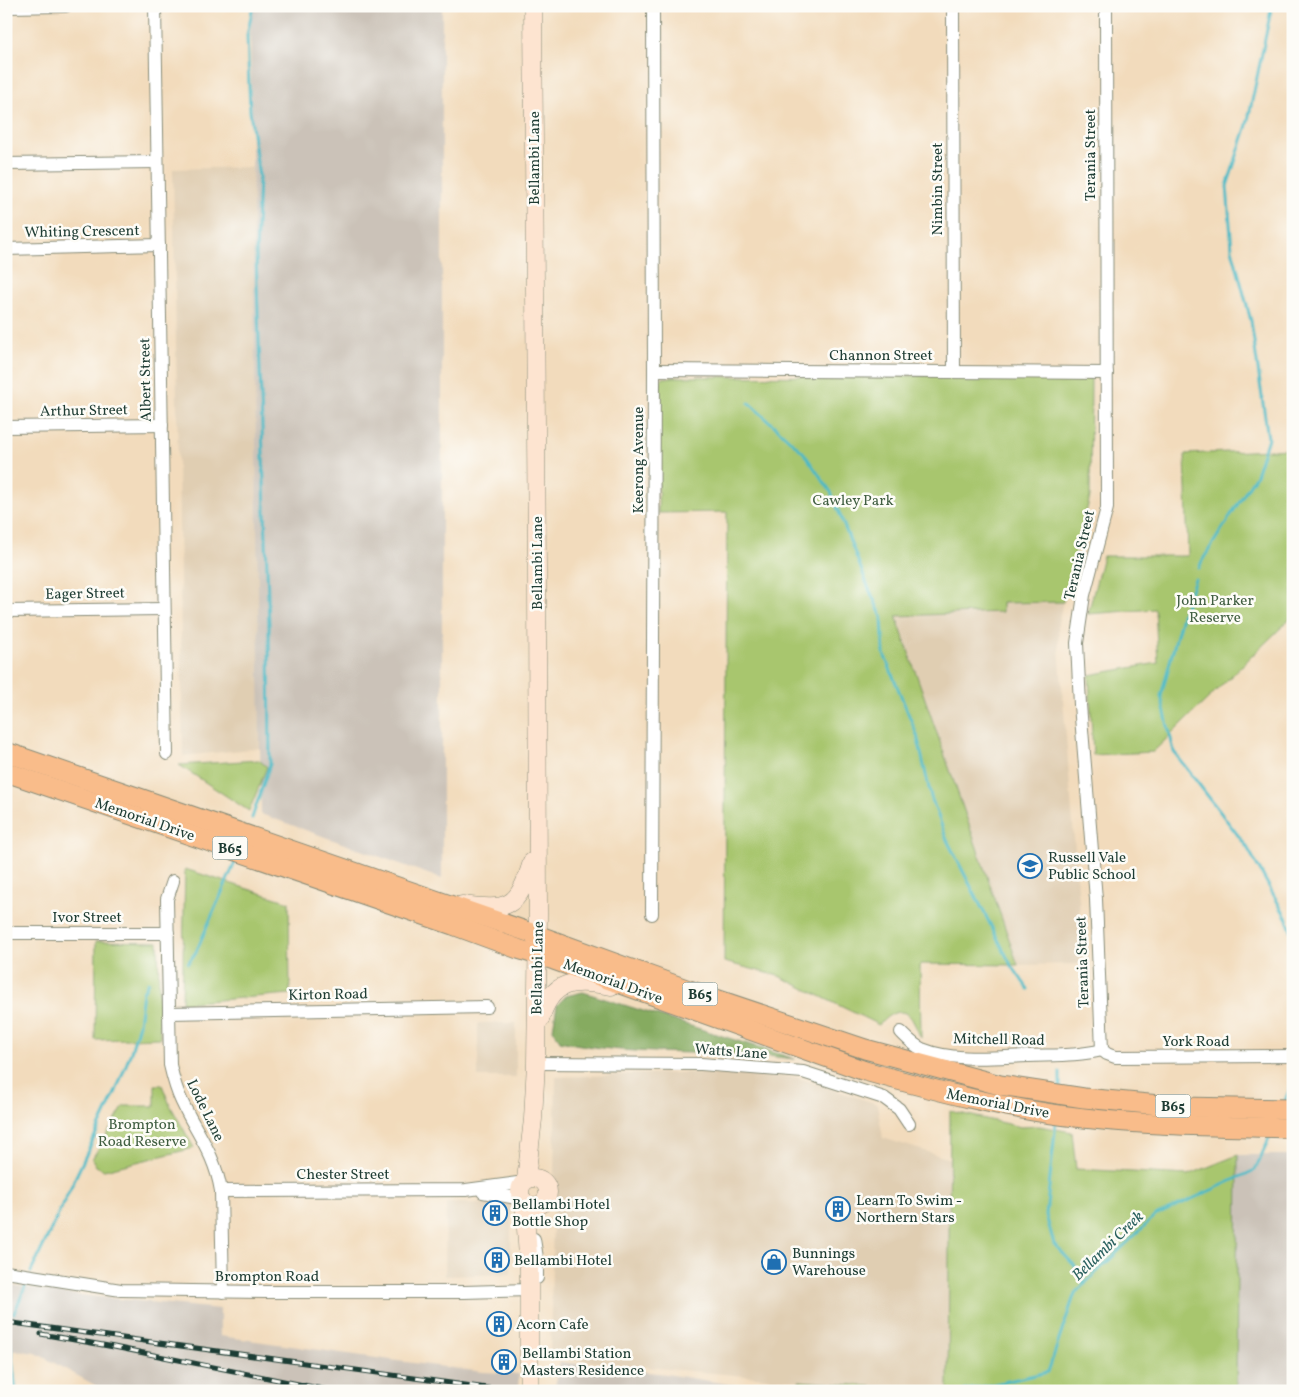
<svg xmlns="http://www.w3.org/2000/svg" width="1299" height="1397" font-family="Vollkorn,serif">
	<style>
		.built { fill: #e0ceb2 }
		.industrial { fill: #cbc2b8 }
		.green { fill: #a8c66e; stroke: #648251 }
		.forest { fill: #86ab61; stroke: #52744a }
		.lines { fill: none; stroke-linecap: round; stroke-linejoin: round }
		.stream { stroke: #4cb9c5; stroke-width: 3 }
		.minor-casing { stroke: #888c78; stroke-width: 14 }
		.secondary-casing { stroke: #888c78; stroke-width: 19 }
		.primary-casing { stroke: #888c78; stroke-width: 21 }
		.minor { stroke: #fff; stroke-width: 12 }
		.secondary { stroke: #fde4d0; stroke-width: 18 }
		.primary { stroke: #f9bc8a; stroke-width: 19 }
		.rail-casing { stroke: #1f3d34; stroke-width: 5 }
		.rail { stroke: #fdfcf7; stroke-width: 3; stroke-dasharray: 9; stroke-linecap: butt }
		.labels { text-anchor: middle; stroke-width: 5; stroke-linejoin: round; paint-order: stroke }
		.shield { fill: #fdfcf7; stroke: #62766e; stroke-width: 1 }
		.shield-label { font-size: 14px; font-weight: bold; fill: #1f3d34 }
		.street-label { font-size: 15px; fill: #1f3d34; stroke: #fdfcf7 }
		.park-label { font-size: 15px; fill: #415f42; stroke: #fdfcf7 }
		.poi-label { font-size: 15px; fill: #1f3d34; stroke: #fdfcf7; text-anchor: start }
		.water-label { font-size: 16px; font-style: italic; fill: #2c6260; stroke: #fdfcf7 }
	</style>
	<rect width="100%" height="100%" fill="#fdfcf7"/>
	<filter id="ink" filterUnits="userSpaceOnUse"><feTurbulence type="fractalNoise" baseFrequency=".02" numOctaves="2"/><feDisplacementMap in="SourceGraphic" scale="10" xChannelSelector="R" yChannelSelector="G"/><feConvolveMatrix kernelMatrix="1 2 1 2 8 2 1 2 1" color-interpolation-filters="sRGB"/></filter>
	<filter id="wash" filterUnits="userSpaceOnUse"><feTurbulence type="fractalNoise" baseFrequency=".0096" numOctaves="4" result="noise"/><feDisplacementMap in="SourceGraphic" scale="20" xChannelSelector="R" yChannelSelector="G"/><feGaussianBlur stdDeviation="1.12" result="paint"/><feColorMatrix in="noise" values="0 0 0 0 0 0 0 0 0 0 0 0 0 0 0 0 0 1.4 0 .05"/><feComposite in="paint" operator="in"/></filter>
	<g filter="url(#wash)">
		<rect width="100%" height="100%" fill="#f2dbbc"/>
		<g class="built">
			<path d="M252,167L261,748L183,756L173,169Z"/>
			<path d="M1063,602L1058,623L1059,648L1084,964L1018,965L896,616L1002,612V603Z"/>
			<rect x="478" y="1023" width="38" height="54"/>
			<path d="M702,1072L796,1077L877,1104L883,1138L950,1159L948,1391L799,1381L550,1358L556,1077Z"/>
			<path d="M446,1203L511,1204V1274L445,1276Z"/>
		</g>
		<g class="industrial">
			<path d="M250,6H442V879L261,814Z"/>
			<path d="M1238,1155H1293V1391H1236Z"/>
			<path d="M6,1284L68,1294L220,1309V1336L398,1361L483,1372L519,1374L518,1391L102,1389L36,1353L6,1349Z"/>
			<path d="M560,1362L666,1374L771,1391H554Z"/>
		</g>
		<g class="green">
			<path d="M1069,375L1084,377L1091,379L1090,497L1063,602L1002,603V612L896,616L1018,965L920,964L921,1038C918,1033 917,1028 914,1023C905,1004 889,1013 879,1025L779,976L724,962L727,512L658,513L660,381L663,378L673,377Z"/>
			<path d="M1293,449V616L1153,752L1093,755L1089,675L1158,663L1155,609L1088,614L1103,556H1188L1185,454Z"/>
			<path d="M259,760L267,767L249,811L179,765Z"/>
			<path d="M185,869L289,902L290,994L182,1003Z"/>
			<path d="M96,941L158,942L160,1038L95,1040Z"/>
			<path d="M155,1085H162L170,1105L194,1148L104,1170L96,1166L92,1159L124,1106H155Z"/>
			<path d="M950,1111L1021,1127L1039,1126L1072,1132L1076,1169L1188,1175L1238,1155L1236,1391H948Z"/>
			<path d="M799,1381L934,1391H798Z"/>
		</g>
		<path class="forest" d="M583,992L795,1059C775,1057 756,1054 737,1054C677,1052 618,1054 560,1041L553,1029L557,1005L566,996Z"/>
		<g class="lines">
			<g class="stream">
				<path d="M749,403L803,452L831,492L869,589L882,617L884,654L917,735L931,797L947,840L1010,963L1028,989"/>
				<path d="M1199,568L1202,561L1256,475L1268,438L1251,321L1232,249L1227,186L1247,125L1271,10"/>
				<path d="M1195,579L1183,612L1161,696L1174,752L1247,847L1287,919L1293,936"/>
				<path d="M252,818L270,764L269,625L256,255L259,177L250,111L247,35L253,6"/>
				<path d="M188,963L196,952L237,858"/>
				<path d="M1060,1088V1072"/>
				<path d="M1284,1103L1293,1081"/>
				<path d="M1056,1122L1046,1215L1054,1244L1074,1265L1085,1284"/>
				<path d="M31,1272L116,1091L131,1052L139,1024L143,992L148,982"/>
				<path d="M14,1313L29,1278"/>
				<path d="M10,1341L16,1391"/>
				<path d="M964,1391L1048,1372L1075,1293L1155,1216L1255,1170L1271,1134"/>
			</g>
		</g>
	</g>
	<g filter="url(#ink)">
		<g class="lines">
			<defs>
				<g id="minor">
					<path d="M155,6L167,754"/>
					<path d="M953,6L954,372"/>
					<path d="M6,7L66,6"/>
					<path d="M6,164L157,162"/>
					<path d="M6,249L159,245"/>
					<path d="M654,370L1107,373"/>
					<path d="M6,427L162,425"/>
					<path d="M6,611L164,609"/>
					<path d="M173,881L167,899L170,1065C173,1078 176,1090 182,1102C197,1134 215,1154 221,1191L223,1292"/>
					<path d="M652,914L654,370L653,6"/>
					<path d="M6,933H168"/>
					<path d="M169,1013L487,1007"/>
					<path d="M901,1032C908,1039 913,1045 922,1049C954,1062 995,1057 1029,1056C1054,1055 1078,1056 1102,1050"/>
					<path d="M1102,1050L1096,899L1080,705L1077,643L1084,595L1107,508L1106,6"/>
					<path d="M1102,1050L1107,1054L1115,1057L1293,1056"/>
					<path d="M536,1063L701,1064L803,1072L884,1098L899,1109L909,1124"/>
					<path d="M221,1191L466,1190L525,1182"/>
					<path d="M483,1192L522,1199"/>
					<path d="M534,1239L537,1258V1278"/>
					<path d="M6,1272L121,1290L264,1292H464L529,1290"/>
				</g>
				<g id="secondary">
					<path d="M462,905C509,911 518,908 532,862"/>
					<path d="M540,1020C551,979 575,979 611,986"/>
					<circle cx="534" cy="1192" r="14"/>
					<path d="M526,1180L533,1119L536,1063L538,915L537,570L533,6"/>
					<path d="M524,1201L529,1270V1391"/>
				</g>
				<g id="primary">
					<path d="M6,752L537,935L689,990L865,1049L1000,1085L1084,1098L1181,1107L1293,1109"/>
					<path d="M6,772L453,925L518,949L554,960L865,1071C937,1091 1009,1110 1084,1118C1153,1126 1223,1126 1293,1128"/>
				</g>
			</defs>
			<use href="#minor" class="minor-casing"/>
			<use href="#secondary" class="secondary-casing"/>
			<use href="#primary" class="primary-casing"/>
			<use href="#minor" class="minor"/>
			<use href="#secondary" class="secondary"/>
			<use href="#primary" class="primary"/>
			<defs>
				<g id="rail">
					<path d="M6,1322L509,1391"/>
					<path d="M41,1334L114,1347L333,1391"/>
				</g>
			</defs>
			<use href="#rail" class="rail-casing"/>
			<use href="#rail" class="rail"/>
		</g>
	</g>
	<defs>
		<symbol id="school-ring" viewBox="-11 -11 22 22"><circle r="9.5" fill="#fdfcf7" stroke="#1f6fb2" stroke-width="1.5"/><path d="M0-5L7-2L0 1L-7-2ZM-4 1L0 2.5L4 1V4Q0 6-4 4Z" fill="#1f6fb2"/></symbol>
		<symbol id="building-ring" viewBox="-11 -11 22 22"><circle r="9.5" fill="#fdfcf7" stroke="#1f6fb2" stroke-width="1.5"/><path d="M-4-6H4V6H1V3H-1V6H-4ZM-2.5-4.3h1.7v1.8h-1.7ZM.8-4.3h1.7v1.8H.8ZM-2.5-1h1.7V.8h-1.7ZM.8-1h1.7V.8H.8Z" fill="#1f6fb2"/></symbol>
		<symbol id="shop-ring" viewBox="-11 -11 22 22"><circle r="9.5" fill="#fdfcf7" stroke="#1f6fb2" stroke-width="1.5"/><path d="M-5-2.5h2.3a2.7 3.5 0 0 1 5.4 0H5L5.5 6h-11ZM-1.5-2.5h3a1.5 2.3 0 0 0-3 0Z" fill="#1f6fb2"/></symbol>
	</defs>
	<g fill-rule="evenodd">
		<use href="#school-ring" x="1016" y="852" width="28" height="28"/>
		<use href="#building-ring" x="824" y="1195" width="28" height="28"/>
		<use href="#building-ring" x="481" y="1199" width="28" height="28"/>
		<use href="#building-ring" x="483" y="1246" width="28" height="28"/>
		<use href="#shop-ring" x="760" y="1248" width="28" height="28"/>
		<use href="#building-ring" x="485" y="1310" width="28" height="28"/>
		<use href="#building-ring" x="490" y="1348" width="28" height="28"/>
	</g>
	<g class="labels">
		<g class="shield">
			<rect x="212.5" y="836.5" width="35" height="23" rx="4"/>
			<rect x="682.5" y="982.5" width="35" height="23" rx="4"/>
			<rect x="1155.5" y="1094.5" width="35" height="23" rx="4"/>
		</g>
		<g class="shield-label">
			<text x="230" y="853">B65</text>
			<text x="700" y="999">B65</text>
			<text x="1173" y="1111">B65</text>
		</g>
		<g class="street-label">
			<text transform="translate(1090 155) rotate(-90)" y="5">Terania Street</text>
			<text transform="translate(534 158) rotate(-90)" y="5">Bellambi Lane</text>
			<text transform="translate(937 189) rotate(-90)" y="5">Nimbin Street</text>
			<text transform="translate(82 231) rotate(-1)" y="5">Whiting Crescent</text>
			<text x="881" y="360">Channon Street</text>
			<text transform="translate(145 380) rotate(-91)" y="5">Albert Street</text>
			<text transform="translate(84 410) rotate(-1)" y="5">Arthur Street</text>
			<text transform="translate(638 460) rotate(-90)" y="5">Keerong Avenue</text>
			<text transform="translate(1079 555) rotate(-77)" y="5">Terania Street</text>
			<text transform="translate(537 563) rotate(-90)" y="5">Bellambi Lane</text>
			<text transform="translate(85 593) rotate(-1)" y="5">Eager Street</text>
			<text transform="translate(145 819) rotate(19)" y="5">Memorial Drive</text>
			<text x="87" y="922">Ivor Street</text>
			<text transform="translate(1082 962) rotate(-92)" y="5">Terania Street</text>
			<text transform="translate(537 968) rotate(-89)" y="5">Bellambi Lane</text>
			<text transform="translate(613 981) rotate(20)" y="5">Memorial Drive</text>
			<text transform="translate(328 994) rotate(-1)" y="5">Kirton Road</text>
			<text transform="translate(999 1039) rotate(1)" y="5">Mitchell Road</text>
			<text x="1196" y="1046">York Road</text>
			<text transform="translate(731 1051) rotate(4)" y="5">Watts Lane</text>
			<text transform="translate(998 1103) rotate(11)" y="5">Memorial Drive</text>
			<text transform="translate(206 1110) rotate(64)" y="5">Lode Lane</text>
			<text x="343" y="1179">Chester Street</text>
			<text x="267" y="1281">Brompton Road</text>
		</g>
		<g class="park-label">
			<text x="853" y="505">Cawley Park</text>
			<text x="1215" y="605">John Parker<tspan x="1215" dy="17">Reserve</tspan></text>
			<text x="142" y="1129">Brompton<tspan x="142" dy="17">Road Reserve</tspan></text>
		</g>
		<g class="poi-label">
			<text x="1048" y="862">Russell Vale<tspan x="1048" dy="17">Public School</tspan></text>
			<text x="856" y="1205">Learn To Swim -<tspan x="856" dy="17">Northern Stars</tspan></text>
			<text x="512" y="1209">Bellambi Hotel<tspan x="512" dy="17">Bottle Shop</tspan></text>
			<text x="792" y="1258">Bunnings<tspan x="792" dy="17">Warehouse</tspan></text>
			<text x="514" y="1265">Bellambi Hotel</text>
			<text x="516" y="1329">Acorn Cafe</text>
			<text x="522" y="1358">Bellambi Station<tspan x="522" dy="17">Masters Residence</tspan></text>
		</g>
		<g class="water-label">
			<text transform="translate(1107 1245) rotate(-44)" y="6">Bellambi Creek</text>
		</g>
	</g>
	<rect width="1299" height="1397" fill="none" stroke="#fdfcf7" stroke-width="25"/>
</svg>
